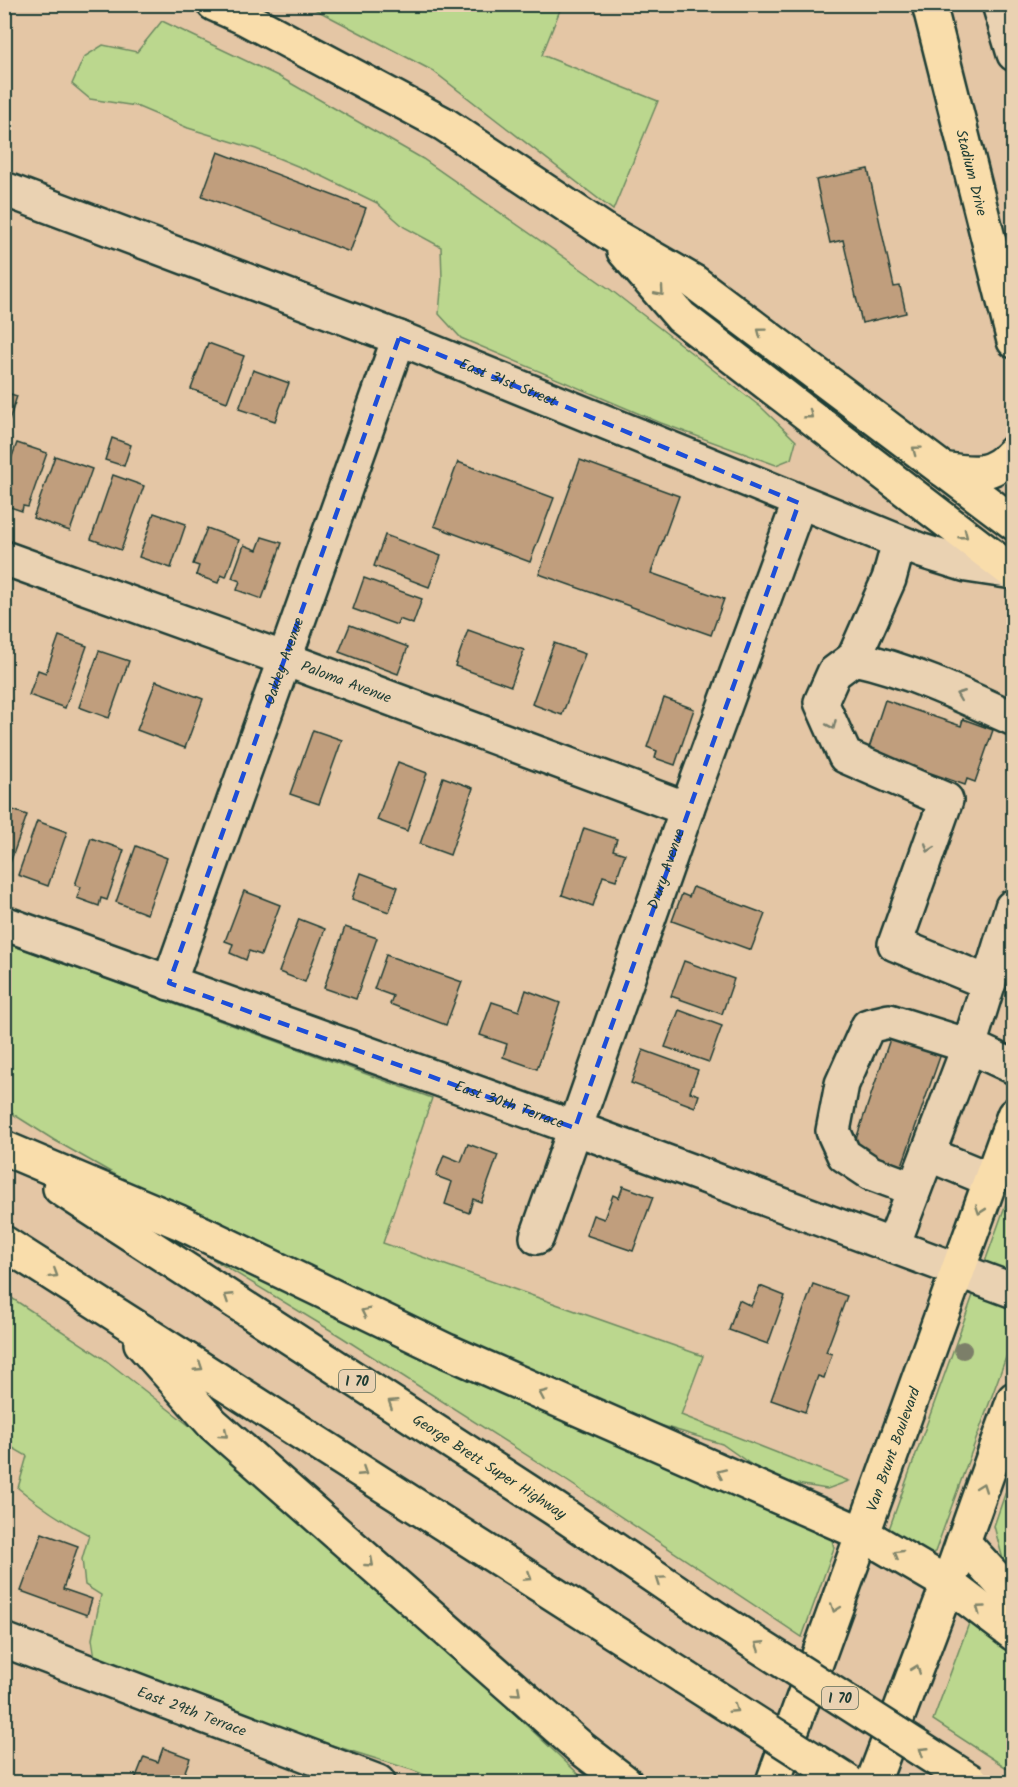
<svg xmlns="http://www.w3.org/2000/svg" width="1018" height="1787" font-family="Kalam,sans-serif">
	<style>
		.green { fill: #bbd78e; stroke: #6d8a61; stroke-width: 1.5 }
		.building { fill: #c09e7d; stroke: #1f3d34; stroke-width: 1.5 }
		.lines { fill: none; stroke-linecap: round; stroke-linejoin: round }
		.minor-casing { stroke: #1f3d34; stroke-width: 38 }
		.major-casing { stroke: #1f3d34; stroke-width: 38 }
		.highway-casing { stroke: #1f3d34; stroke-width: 38 }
		.minor { stroke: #ead2b2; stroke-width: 33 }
		.major { stroke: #f9ddab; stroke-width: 33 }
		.highway { stroke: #f9ddab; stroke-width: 33 }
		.highway-bridge-casing { stroke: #1f3d34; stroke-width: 38; stroke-linecap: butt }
		.highway-bridge { stroke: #f9ddab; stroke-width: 33 }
		.tree { fill: #7c7f69 }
		.oneway { stroke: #81856a }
		.oneway2 { stroke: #7a806d }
		.marked { fill: none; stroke: #1d4ed8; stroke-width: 4.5; stroke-dasharray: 12 8; stroke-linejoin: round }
		.labels { text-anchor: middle; stroke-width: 4.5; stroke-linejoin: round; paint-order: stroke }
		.shield { fill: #ead2b2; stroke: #5c6a5a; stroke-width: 1.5 }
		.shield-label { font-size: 14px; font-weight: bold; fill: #1f3d34 }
		.street-label { font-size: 15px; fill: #1f3d34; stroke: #ead2b2 }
	</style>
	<rect width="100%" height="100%" fill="#e4c6a5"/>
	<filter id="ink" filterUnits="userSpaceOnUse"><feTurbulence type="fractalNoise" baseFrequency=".0167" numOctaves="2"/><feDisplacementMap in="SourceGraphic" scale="12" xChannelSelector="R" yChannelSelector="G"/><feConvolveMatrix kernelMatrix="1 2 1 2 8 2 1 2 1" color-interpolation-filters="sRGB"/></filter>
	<g filter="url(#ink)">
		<g class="green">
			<path d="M307,5H562L542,55L658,101L613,210L433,71Z"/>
			<path d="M162,21L278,76L423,159L611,290L762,408L796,441L791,459L776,465L661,423L461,338L439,314L442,279L441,247L404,227L377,203L324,177L256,149L188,128L136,106L90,99L72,84L84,57L103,45L137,52Z"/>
			<path d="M4,942L432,1098L383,1243L703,1356L681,1415L849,1481L827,1489L773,1480L722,1444L627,1415L176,1209L54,1140L5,1109Z"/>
			<path d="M1013,1184V1338L935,1552L929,1554L888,1532Z"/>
			<path d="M203,1253L231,1261L831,1536L834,1548L802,1637L561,1477L340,1336Z"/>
			<path d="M4,1293L103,1358L191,1427L436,1640L587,1782H443L412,1770L284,1730L170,1688L125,1668L95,1658L92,1639L101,1595L85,1585L82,1559L89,1535C63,1522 40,1506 18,1488L27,1456L13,1448L5,1449Z"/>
			<path d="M1013,1471V1583L1008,1578L994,1526Z"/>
			<path d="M971,1618L1013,1646V1772L933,1720Z"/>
		</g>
		<g class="building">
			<path d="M218,152L366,208L350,252L202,196Z"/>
			<path d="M868,169L894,287L900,286L906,313L862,323L843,240L830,243L816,180Z"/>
			<path d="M208,343L244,356L227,402L191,389Z"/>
			<path d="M253,370L289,383L275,421L239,409Z"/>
			<path d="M4,392L17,396L9,421L4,420Z"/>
			<path d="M112,438L131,445L124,466L105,460Z"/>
			<path d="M17,443L47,453L28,507L23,506L22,511L4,505V478Z"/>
			<path d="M55,456L92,469L70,531L33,518Z"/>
			<path d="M580,460L679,496L651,573L724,599L711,635L539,574Z"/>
			<path d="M458,462L554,498L530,562L434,526Z"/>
			<path d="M113,475L144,486L121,550L91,539Z"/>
			<path d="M154,513L186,524L171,568L139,557Z"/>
			<path d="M207,528L239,540L226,577L221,575L218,583L196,575L199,566L193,564Z"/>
			<path d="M385,535L441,556L429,587L374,566Z"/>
			<path d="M262,537L282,543L262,599L237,590L240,581L232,578L244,545L257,550Z"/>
			<path d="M364,578L422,599L413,624L399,619L397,625L353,609Z"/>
			<path d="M350,625L408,647L398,674L339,652Z"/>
			<path d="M468,630L524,650L511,686L455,666Z"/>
			<path d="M59,636L87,646L65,708L29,695L38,670L46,673Z"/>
			<path d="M554,643L585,654L562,715L532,704Z"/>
			<path d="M99,651L129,661L109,718L79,707Z"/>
			<path d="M156,681L203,699L185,748L137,730Z"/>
			<path d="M664,698L694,709L675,765L655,758L657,751L647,747Z"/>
			<path d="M885,700L961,726L963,719L993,730L975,782L967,779L965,785L868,751Z"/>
			<path d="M313,730L342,740L319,804L290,794Z"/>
			<path d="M398,762L427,773L407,831L377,820Z"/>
			<path d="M443,777L473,788L450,855L420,844Z"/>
			<path d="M4,807L27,815L10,863H4Z"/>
			<path d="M37,821L67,832L48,886L18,875Z"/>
			<path d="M584,828L617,839L613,850L625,854L616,880L603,876L593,906L562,895Z"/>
			<path d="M91,838L124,850L107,900L101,898L99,906L77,898L81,887L75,885Z"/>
			<path d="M136,846L167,858L147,914L116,902Z"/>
			<path d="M361,873L398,887L389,912L352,899Z"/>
			<path d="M693,887L765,914L751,950L672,921L682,894L689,897Z"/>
			<path d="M244,891L280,905L261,955L249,951L246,960L230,953L233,944L225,941Z"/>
			<path d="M299,919L325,929L305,982L279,972Z"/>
			<path d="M345,927L377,938L356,999L324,988Z"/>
			<path d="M386,955L462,982L446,1025L390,1004L393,996L374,989Z"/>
			<path d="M684,961L734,979L722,1014L671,996Z"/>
			<path d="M526,990L560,1003L537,1069L503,1057L507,1044L480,1035L492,1002L519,1011Z"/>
			<path d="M679,1010L722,1026L709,1062L665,1047Z"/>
			<path d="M892,1033L942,1051L901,1168L852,1151Z"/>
			<path d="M643,1050L698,1070L690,1092L699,1095L695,1107L631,1083Z"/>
			<path d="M468,1144L498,1155L481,1202L473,1199L469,1213L445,1204L452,1182L436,1176L444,1155L461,1162Z"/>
			<path d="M623,1186L653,1197L633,1251L586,1235L593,1215L604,1219L613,1195L619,1198Z"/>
			<path d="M813,1284L847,1296L826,1352L832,1354L824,1378L818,1376L805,1412L771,1400Z"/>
			<path d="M760,1286L785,1296L768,1344L729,1330L739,1300L751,1306Z"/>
			<path d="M42,1533L78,1546L63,1589L92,1599L87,1615L21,1591Z"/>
			<path d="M163,1748L190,1758L181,1782H134L144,1757L158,1762Z"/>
			<path d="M196,1775L218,1782H194Z"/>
		</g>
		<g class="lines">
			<defs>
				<g id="minor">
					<path d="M999,4L1014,54"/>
					<path id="s1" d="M4,189L399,338L922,551L967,565L1013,572"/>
					<path id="s2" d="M4,558L285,659L687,809"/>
					<path d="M854,658L889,579L899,542"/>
					<path id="s3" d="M4,923L575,1128L1014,1291"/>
					<path id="s4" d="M169,983L399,338"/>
					<path d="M989,983L895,944L946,800L845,756L821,702L834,673L854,658C909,670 962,695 1014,719"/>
					<path d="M928,1154L991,1180"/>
					<path d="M914,1189L871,1173L844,1155L833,1131L842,1084L868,1026L889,1021L969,1046L1014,1067"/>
					<path id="s5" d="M537,1237L687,809L799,503"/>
					<path d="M893,1245L969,1046L1012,907H1014"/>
					<path id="s6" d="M4,1640L378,1782"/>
				</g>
				<g id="major">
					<path d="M214,4L245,18L444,124L607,232L694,282L1014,523"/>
					<path id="s7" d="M929,4L1014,341"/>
					<path d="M624,251L681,317L1014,573"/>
					<path d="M942,469C974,474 991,477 1014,452"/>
					<path id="s8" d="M773,1782L1014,1115"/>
					<path d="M873,1782L948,1584L1014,1399"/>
				</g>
				<g id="highway">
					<path d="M4,1148L179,1222L447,1351L861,1533L948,1584L1014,1634"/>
					<path id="s9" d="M60,1188L555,1509L708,1613"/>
					<path d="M4,1243L684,1677"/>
					<path d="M141,1343L213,1424L581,1748L625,1782"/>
					<path d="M963,1542L1014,1598"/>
				</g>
			</defs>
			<use href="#minor" class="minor-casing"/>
			<use href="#major" class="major-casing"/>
			<use href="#highway" class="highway-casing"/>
			<use href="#minor" class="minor"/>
			<use href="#major" class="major"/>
			<use href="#highway" class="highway"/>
			<defs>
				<g id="highway-bridge">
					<path d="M708,1613L972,1782"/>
					<path d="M684,1677L848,1782"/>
				</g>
			</defs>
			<use href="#highway-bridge" class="highway-bridge-casing"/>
			<use href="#highway-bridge" class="highway-bridge"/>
		</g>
		<circle class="tree" cx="963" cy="1350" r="9"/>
		<defs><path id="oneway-chevron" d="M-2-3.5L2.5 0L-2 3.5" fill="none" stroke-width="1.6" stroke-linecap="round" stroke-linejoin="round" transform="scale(1.5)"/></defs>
		<g class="oneway">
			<use href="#oneway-chevron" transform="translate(660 292) rotate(49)"/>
			<use href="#oneway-chevron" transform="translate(761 332) rotate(-143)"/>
			<use href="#oneway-chevron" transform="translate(809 415) rotate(38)"/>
			<use href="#oneway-chevron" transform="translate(916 450) rotate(-143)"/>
			<use href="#oneway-chevron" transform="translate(964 535) rotate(38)"/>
			<use href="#oneway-chevron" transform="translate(980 1210) rotate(109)"/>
			<use href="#oneway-chevron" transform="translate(54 1274) rotate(32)"/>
			<use href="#oneway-chevron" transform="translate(228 1297) rotate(-147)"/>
			<use href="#oneway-chevron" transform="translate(365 1312) rotate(-154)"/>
			<use href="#oneway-chevron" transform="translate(199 1367) rotate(33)"/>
			<use href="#oneway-chevron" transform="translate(543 1394) rotate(-156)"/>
			<use href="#oneway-chevron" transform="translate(392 1403) rotate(-147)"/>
			<use href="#oneway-chevron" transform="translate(224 1434) rotate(41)"/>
			<use href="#oneway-chevron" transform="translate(363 1472) rotate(33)"/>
			<use href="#oneway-chevron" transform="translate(721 1473) rotate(-156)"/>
			<use href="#oneway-chevron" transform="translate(982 1487) rotate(-70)"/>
			<use href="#oneway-chevron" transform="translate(898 1554) rotate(-149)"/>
			<use href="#oneway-chevron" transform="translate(370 1563) rotate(41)"/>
			<use href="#oneway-chevron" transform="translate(528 1577) rotate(33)"/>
			<use href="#oneway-chevron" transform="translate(660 1580) rotate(-146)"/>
			<use href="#oneway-chevron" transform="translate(835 1608) rotate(110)"/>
			<use href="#oneway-chevron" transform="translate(980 1609) rotate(-144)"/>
			<use href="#oneway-chevron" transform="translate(759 1645) rotate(-147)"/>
			<use href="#oneway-chevron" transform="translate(916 1669) rotate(-69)"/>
			<use href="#oneway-chevron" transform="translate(517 1692) rotate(41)"/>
			<use href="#oneway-chevron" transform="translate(734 1709) rotate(33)"/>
			<use href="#oneway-chevron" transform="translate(923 1751) rotate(-147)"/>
		</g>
		<g class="oneway2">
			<use href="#oneway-chevron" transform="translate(960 695) rotate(-158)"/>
			<use href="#oneway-chevron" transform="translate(832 725) rotate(66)"/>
			<use href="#oneway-chevron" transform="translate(929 848) rotate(110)"/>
		</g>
	</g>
	<path class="marked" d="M399,338L799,503L575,1128L169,983Z"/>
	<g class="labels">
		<g class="shield">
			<rect x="339" y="1370" width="36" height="22" rx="4.5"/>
			<rect x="822" y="1687" width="36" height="22" rx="4.5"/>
		</g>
		<g class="shield-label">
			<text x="357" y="1386">I 70</text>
			<text x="840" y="1703">I 70</text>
		</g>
		<g class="street-label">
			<text dy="5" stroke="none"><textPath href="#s7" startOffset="174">Stadium Drive</textPath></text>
			<text dy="5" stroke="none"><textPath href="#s1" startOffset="540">East 31st Street</textPath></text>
			<text dy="5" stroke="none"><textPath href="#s4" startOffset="342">Oakley Avenue</textPath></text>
			<text dy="5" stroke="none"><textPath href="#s2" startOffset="364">Paloma Avenue</textPath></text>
			<text dy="5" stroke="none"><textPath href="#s5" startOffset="390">Drury Avenue</textPath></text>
			<text dy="5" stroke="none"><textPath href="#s3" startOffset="537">East 30th Terrace</textPath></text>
			<text dy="5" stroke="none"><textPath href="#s8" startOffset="354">Van Brunt Boulevard</textPath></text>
			<text dy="5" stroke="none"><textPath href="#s9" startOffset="512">George Brett Super Highway</textPath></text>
			<text dy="5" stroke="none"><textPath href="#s6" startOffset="201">East 29th Terrace</textPath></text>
		</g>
	</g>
	<rect width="1018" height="1787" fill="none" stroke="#ead2b2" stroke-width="24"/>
	<rect x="12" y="12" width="994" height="1763" fill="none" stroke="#1f3d34" stroke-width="2" filter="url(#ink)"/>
</svg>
